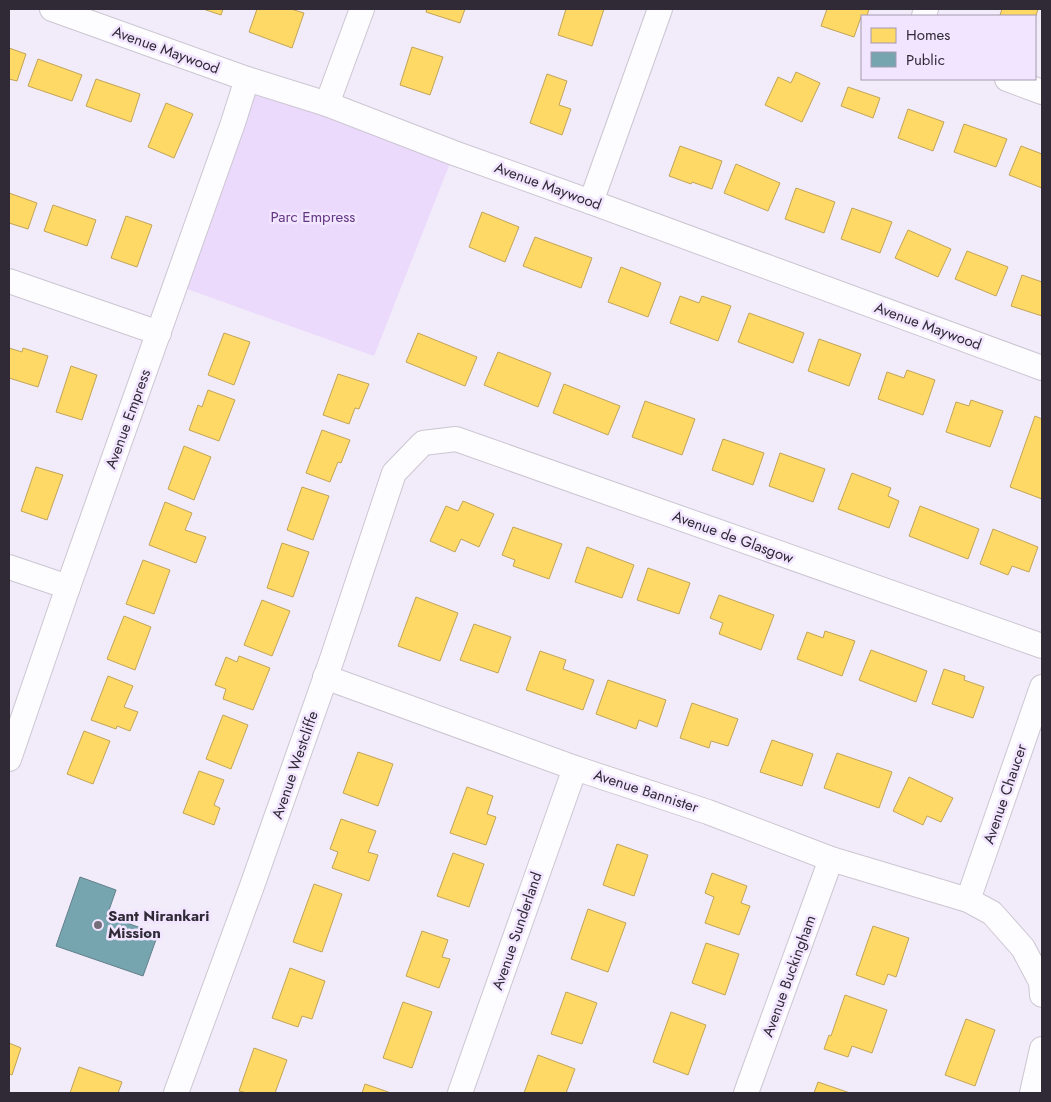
<svg xmlns="http://www.w3.org/2000/svg" width="1051" height="1102" font-family="Jost,sans-serif">
	<style>
		.green { fill: #ebdafc }
		.homes { fill: #ffd966; stroke: #c1a458 }
		.public { fill: #76a5af; stroke: #61808b }
		.lines { fill: none; stroke-linecap: round; stroke-linejoin: round }
		.minor-casing { stroke: #ccc6d2; stroke-width: 26 }
		.minor { stroke: #fdfcfe; stroke-width: 24 }
		.poi-dot { fill: #746e7a; stroke: #f2e5ff; stroke-width: 2 }
		.labels { text-anchor: middle; stroke-width: 5; stroke-linejoin: round; paint-order: stroke }
		.street-label { font-size: 15px; fill: #302a36; stroke: #f2e5ff }
		.park-label { font-size: 15px; fill: #633784; stroke: #f2e5ff }
		.poi-label { font-size: 15px; font-weight: bold; fill: #302a36; stroke: #f2e5ff; text-anchor: start }
	</style>
	<rect width="100%" height="100%" fill="#f2ebf9"/>
	<path class="green" d="M247,79L454,153L374,356L176,285Z"/>
	<g class="homes">
		<path d="M203,9H223L221,15Z"/>
		<path d="M257,9H291L304,13L292,48L249,32Z"/>
		<path d="M427,9H465L460,23L426,12Z"/>
		<path d="M566,9H604L592,46L558,35Z"/>
		<path d="M827,9H869L867,16L861,17L854,37L821,26Z"/>
		<path d="M1002,9H1038L1035,19V16H1004L1000,15Z"/>
		<path d="M412,47L443,57L430,95L400,85Z"/>
		<path d="M9,48L26,54L17,81L9,79Z"/>
		<path d="M38,59L82,75L72,101L28,86Z"/>
		<path d="M796,72L820,83L802,122L765,105L778,77L791,83Z"/>
		<path d="M547,74L567,81L559,105L571,109L562,135L530,123Z"/>
		<path d="M96,79L140,94L131,122L86,106Z"/>
		<path d="M848,87L880,98L873,118L841,106Z"/>
		<path d="M166,103L193,114L174,158L148,147Z"/>
		<path d="M908,109L944,122L933,151L898,138Z"/>
		<path d="M964,124L1007,139L996,167L954,152Z"/>
		<path d="M680,146L722,161L712,189L692,182L691,184L669,176Z"/>
		<path d="M1021,146L1042,154V188L1009,175Z"/>
		<path d="M736,164L780,183L768,211L724,193Z"/>
		<path d="M796,188L835,202L824,233L785,219Z"/>
		<path d="M9,193L37,203L28,229L9,223Z"/>
		<path d="M53,205L96,220L87,246L44,231Z"/>
		<path d="M852,208L892,222L880,253L841,239Z"/>
		<path d="M482,212L519,227L505,262L469,247Z"/>
		<path d="M126,216L152,225L137,267L111,258Z"/>
		<path d="M908,230L951,249L938,277L895,258Z"/>
		<path d="M535,237L592,258L581,288L523,266Z"/>
		<path d="M967,251L1008,267L996,296L955,279Z"/>
		<path d="M621,267L661,283L648,317L608,302Z"/>
		<path d="M1022,275L1042,282V316L1011,306Z"/>
		<path d="M680,296L699,303L702,296L731,306L718,341L670,323Z"/>
		<path d="M749,313L804,333L793,363L738,342Z"/>
		<path d="M224,333L250,342L234,385L208,375Z"/>
		<path d="M418,333L477,357L465,386L406,362Z"/>
		<path d="M819,339L861,354L849,386L808,371Z"/>
		<path d="M9,348L22,352L23,348L48,356L38,387L9,378Z"/>
		<path d="M498,352L551,373L538,407L484,385Z"/>
		<path d="M71,366L97,375L82,420L56,412Z"/>
		<path d="M907,370L935,380L923,415L878,399L887,372L904,378Z"/>
		<path d="M338,374L369,384L359,409L355,408L349,424L323,415Z"/>
		<path d="M564,384L620,406L608,435L553,413Z"/>
		<path d="M208,390L235,400L219,441L189,430L198,405L202,407Z"/>
		<path d="M971,400L1003,411L990,447L946,432L956,402L969,406Z"/>
		<path d="M645,401L695,419L682,455L632,437Z"/>
		<path d="M1035,416L1042,419V499L1010,487Z"/>
		<path d="M322,430L350,440L341,463L338,462L330,482L306,473Z"/>
		<path d="M723,439L764,453L753,485L712,470Z"/>
		<path d="M184,446L211,457L194,500L168,489Z"/>
		<path d="M780,453L825,469L813,502L769,486Z"/>
		<path d="M36,467L63,475L47,520L21,511Z"/>
		<path d="M852,473L891,488L888,496L899,501L889,528L838,509Z"/>
		<path d="M302,487L329,496L313,540L287,530Z"/>
		<path d="M463,501L494,514L479,547L461,539L455,552L430,541L446,506L458,511Z"/>
		<path d="M165,502L192,513L185,530L206,537L196,563L149,545Z"/>
		<path d="M920,506L979,529L968,559L909,536Z"/>
		<path d="M513,527L562,544L549,579L513,566L515,560L502,555Z"/>
		<path d="M993,529L1038,547L1029,572L1012,566L1008,575L980,564Z"/>
		<path d="M282,543L309,552L293,597L267,588Z"/>
		<path d="M587,547L634,565L622,598L575,582Z"/>
		<path d="M143,560L170,570L154,614L126,604Z"/>
		<path d="M648,568L690,583L679,614L637,600Z"/>
		<path d="M719,595L774,615L761,650L719,634L723,623L710,618Z"/>
		<path d="M416,597L458,613L440,661L398,646Z"/>
		<path d="M262,600L290,611L272,656L244,645Z"/>
		<path d="M124,616L151,627L135,670L107,659Z"/>
		<path d="M474,624L511,637L498,673L460,660Z"/>
		<path d="M825,631L855,641L842,676L797,659L807,632L823,638Z"/>
		<path d="M871,650L927,671L916,702L859,680Z"/>
		<path d="M540,651L566,660L563,669L594,680L583,710L526,690Z"/>
		<path d="M239,656L270,668L253,710L223,699L226,689L215,685L226,657L237,662Z"/>
		<path d="M944,669L965,676L964,680L984,687L973,718L932,704Z"/>
		<path d="M108,676L133,686L124,707L138,712L130,731L117,726L116,729L91,720Z"/>
		<path d="M608,680L666,700L657,727L639,720L636,729L596,714Z"/>
		<path d="M692,703L738,719L728,746L711,741L709,748L680,738Z"/>
		<path d="M223,715L248,725L231,769L206,759Z"/>
		<path d="M84,731L110,741L93,784L67,774Z"/>
		<path d="M772,740L813,754L802,786L760,772Z"/>
		<path d="M358,752L393,764L378,806L343,793Z"/>
		<path d="M837,753L892,772L879,808L824,788Z"/>
		<path d="M199,771L224,780L214,805L220,808L214,825L183,813Z"/>
		<path d="M909,777L953,798L941,822L927,816L923,825L893,811Z"/>
		<path d="M467,787L493,796L487,814L496,817L486,845L450,833Z"/>
		<path d="M341,819L376,831L368,852L378,855L369,881L332,868L338,852L330,849Z"/>
		<path d="M617,844L648,855L634,896L603,885Z"/>
		<path d="M453,853L484,864L469,907L437,896Z"/>
		<path d="M712,873L747,886L741,903L750,906L739,935L705,923L714,897L705,893Z"/>
		<path d="M314,884L342,894L322,952L293,942Z"/>
		<path d="M588,909L626,923L608,972L571,959Z"/>
		<path d="M873,926L909,938L896,977L888,974L884,985L856,975Z"/>
		<path d="M422,931L448,940L442,957L450,959L439,988L406,976Z"/>
		<path d="M706,943L739,954L725,995L692,983Z"/>
		<path d="M290,968L325,981L312,1019L302,1016L298,1027L272,1018Z"/>
		<path d="M566,992L597,1003L582,1044L551,1034Z"/>
		<path d="M845,995L887,1010L872,1053L852,1046L848,1057L824,1049L829,1035L831,1036Z"/>
		<path d="M403,1002L432,1012L412,1068L383,1058Z"/>
		<path d="M671,1012L706,1025L688,1075L653,1062Z"/>
		<path d="M966,1019L995,1030L975,1086L945,1075Z"/>
		<path d="M9,1043L21,1048L12,1075L9,1074Z"/>
		<path d="M254,1048L287,1060L275,1093H247L239,1091Z"/>
		<path d="M538,1055L575,1069L566,1093H524Z"/>
		<path d="M79,1067L122,1082L118,1093H70Z"/>
		<path d="M818,1082L850,1093H814Z"/>
		<path d="M365,1084L391,1093H362Z"/>
	</g>
	<path class="public" d="M80,877L116,890L107,916L158,934L143,976L56,946Z"/>
	<g class="lines">
		<defs>
			<g id="minor">
				<path d="M52,9L247,79L327,104L454,153L591,202L1042,368"/>
				<path d="M924,16L926,9"/>
				<path d="M1007,79L1042,92"/>
				<path d="M327,104L362,9"/>
				<path d="M591,202L660,9"/>
				<path d="M9,281L159,333"/>
				<path d="M9,567L68,587"/>
				<path d="M325,677L575,768L708,812L831,859L968,900L992,913L1023,948L1041,982L1042,995"/>
				<path d="M9,759L68,587L233,123L247,79"/>
				<path d="M968,900L1042,687"/>
				<path d="M176,1093L252,886L332,659L394,473L423,443L456,439L1042,646"/>
				<path d="M460,1093L575,768"/>
				<path d="M746,1093L831,859"/>
				<path d="M1032,1093L1042,1049"/>
			</g>
		</defs>
		<use href="#minor" class="minor-casing"/>
		<use href="#minor" class="minor"/>
	</g>
	<circle class="poi-dot" cx="98" cy="925" r="5"/>
	<g class="labels">
		<g class="street-label">
			<text transform="translate(166 50) rotate(20)" y="5">Avenue Maywood</text>
			<text transform="translate(548 186) rotate(20)" y="5">Avenue Maywood</text>
			<text transform="translate(928 326) rotate(20)" y="5">Avenue Maywood</text>
			<text transform="translate(128 419) rotate(-70)" y="5">Avenue Empress</text>
			<text transform="translate(733 537) rotate(20)" y="5">Avenue de Glasgow</text>
			<text transform="translate(295 765) rotate(-71)" y="5">Avenue Westcliffe</text>
			<text transform="translate(646 791) rotate(18)" y="5">Avenue Bannister</text>
			<text transform="translate(1005 794) rotate(-71)" y="5">Avenue Chaucer</text>
			<text transform="translate(517 931) rotate(-71)" y="5">Avenue Sunderland</text>
			<text transform="translate(789 976) rotate(-70)" y="5">Avenue Buckingham</text>
		</g>
		<g class="park-label">
			<text x="313" y="222">Parc Empress</text>
		</g>
		<g class="poi-label">
			<text x="108" y="921">Sant Nirankari<tspan x="108" dy="17">Mission</tspan></text>
		</g>
	</g>
	<rect width="1051" height="1102" fill="none" stroke="#302a36" stroke-width="20"/>
	<rect x="861" y="15" width="175" height="65" fill="#f2e5ff" stroke="#a49aaf"/>
	<rect x="871" y="28" width="25" height="15" fill="#ffd966" stroke="#a49aaf"/>
	<text x="906" y="40" font-size="15" fill="#302a36">Homes</text>
	<rect x="871" y="52" width="25" height="15" fill="#76a5af" stroke="#a49aaf"/>
	<text x="906" y="65" font-size="15" fill="#302a36">Public</text>
</svg>
